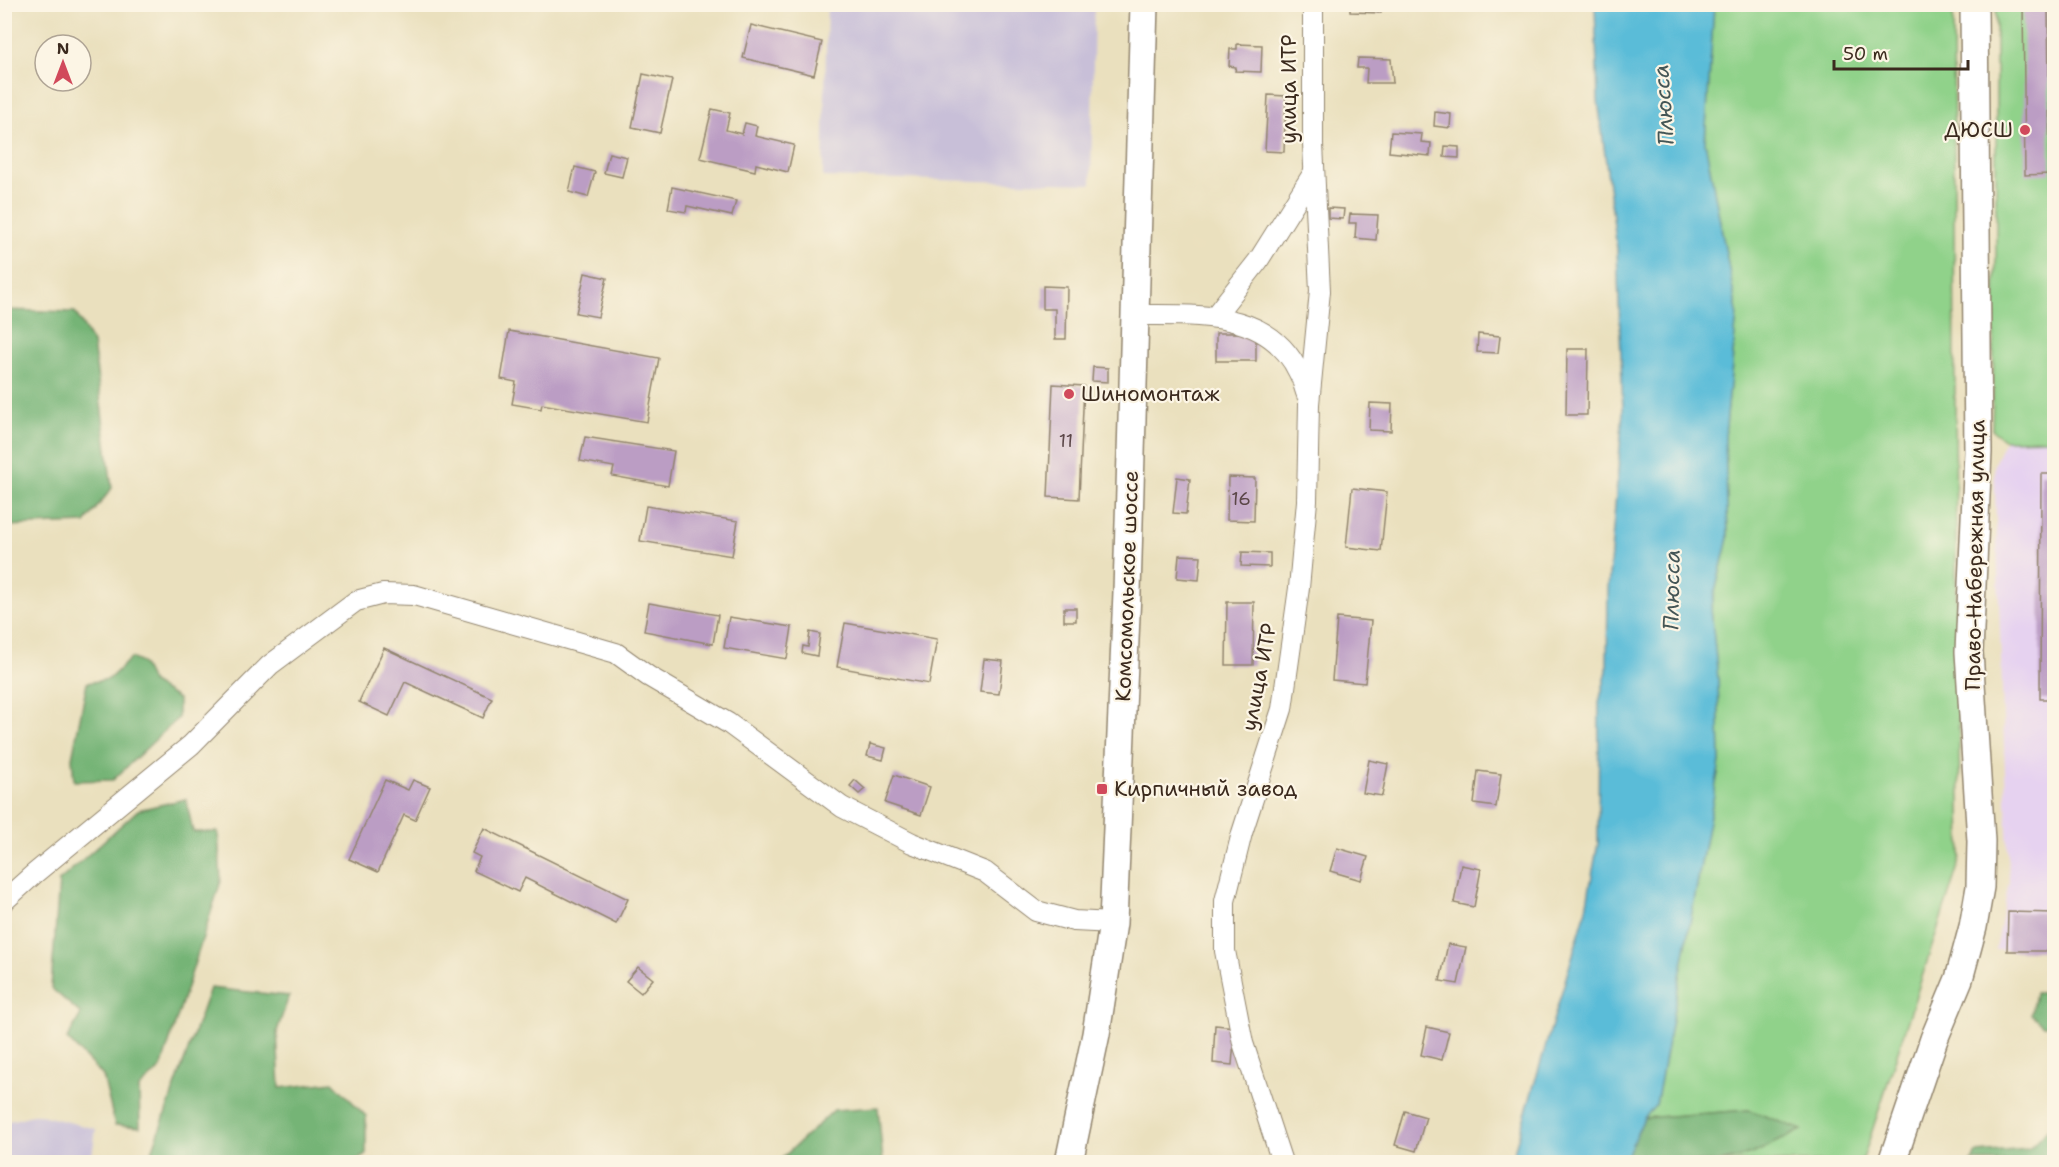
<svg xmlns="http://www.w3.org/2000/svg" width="2059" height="1167" font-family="'Shantell Sans',sans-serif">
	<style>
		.built { fill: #e6d2f0 }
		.industrial { fill: #c8bfd8 }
		.green { fill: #90d28a; stroke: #667e54; stroke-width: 1.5 }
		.forest { fill: #74b476; stroke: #586f4a; stroke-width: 1.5 }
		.water { fill: #5abcd8; stroke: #4a737b; stroke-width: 1.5 }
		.building { fill: #bb9dc4 }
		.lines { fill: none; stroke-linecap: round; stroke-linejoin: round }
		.street-casing { stroke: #92856e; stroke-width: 22 }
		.secondary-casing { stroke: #92856e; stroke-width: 30 }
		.street { stroke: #fff; stroke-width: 20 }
		.secondary { stroke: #fff; stroke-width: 27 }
		.poi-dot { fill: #d1495b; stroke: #fcf5e5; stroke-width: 2 }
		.labels { text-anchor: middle; stroke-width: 4.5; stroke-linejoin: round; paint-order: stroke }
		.number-label { font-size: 18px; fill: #5b4748 }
		.street-label { font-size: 21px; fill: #3b2a1e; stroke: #fcf5e5 }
		.poi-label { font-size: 21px; fill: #3b2a1e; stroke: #fcf5e5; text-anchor: start }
		.water-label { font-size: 22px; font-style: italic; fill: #445656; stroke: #fcf5e5 }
	</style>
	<rect width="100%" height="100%" fill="#fcf5e5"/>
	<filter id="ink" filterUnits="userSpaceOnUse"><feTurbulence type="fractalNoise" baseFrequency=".0167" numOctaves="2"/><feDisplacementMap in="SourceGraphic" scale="12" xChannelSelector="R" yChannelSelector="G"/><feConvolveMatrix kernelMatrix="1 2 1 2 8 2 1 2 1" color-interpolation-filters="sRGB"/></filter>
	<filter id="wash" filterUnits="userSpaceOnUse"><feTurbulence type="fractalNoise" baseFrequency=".008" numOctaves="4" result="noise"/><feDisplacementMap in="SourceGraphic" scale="24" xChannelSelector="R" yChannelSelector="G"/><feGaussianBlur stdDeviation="1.35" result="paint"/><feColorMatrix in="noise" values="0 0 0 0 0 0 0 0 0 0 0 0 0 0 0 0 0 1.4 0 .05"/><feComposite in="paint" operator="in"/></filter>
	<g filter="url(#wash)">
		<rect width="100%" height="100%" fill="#eae0be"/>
		<path class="built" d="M2054,439V951L1996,950L2009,882L1994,464L2005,440Z"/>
		<g class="industrial">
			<path d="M827,5H1094L1091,184L823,177Z"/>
			<path d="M37,1114L96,1129L91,1162H5V1122Z"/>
		</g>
		<g class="green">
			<path d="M1714,5H1953L1956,580L1961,857L1863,1159L1844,1162H1721L1752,1154L1801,1130L1749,1110L1644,1118L1656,1105L1720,762L1718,679L1711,609L1728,538L1725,437L1737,312L1705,142Z"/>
			<path d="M1996,5H2054V439L2005,440L1992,430L1996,256Z"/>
		</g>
		<g class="forest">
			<path d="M5,310L75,312L93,343L112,488L85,523L5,526Z"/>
			<path d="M131,658L142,663L152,683L178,699V718L113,780L74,781L72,758L87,683L109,679Z"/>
			<path d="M186,799L193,832H218L221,881L161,1068L139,1088L140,1127L115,1125L103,1076L67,1039L81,1014L51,988L59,881L138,810Z"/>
			<path d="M210,988L289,996L277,1031L280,1088L333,1082L366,1116V1155L353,1162H152L149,1160Z"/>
			<path d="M2054,992V1025H2043L2031,1014L2035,993Z"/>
			<path d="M878,1107L883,1162H778L834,1110Z"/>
			<path d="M1749,1110L1802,1130L1752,1154L1721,1162H1624L1644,1118Z"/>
			<path d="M2052,1125H2054V1162H1972L1976,1153L2029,1149Z"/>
		</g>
		<path class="water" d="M1595,5H1714L1705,142L1737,312L1725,437L1728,538L1711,609L1718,679L1720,762L1656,1105L1644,1118L1624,1162H1511L1585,914L1598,843L1599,702L1607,671L1608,589L1623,411L1617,249L1598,100Z"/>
		<g id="blocks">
			<g class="building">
				<path d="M1350,4H1381V13L1350,12Z"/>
				<path d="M1421,4H1443V10L1421,9Z"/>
				<path d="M2023,4H2048L2050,174L2025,175Z"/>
				<path d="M751,25L822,42L814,75L743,58Z"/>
				<path d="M1237,44L1262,45L1261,72L1235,71L1236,67L1229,66L1230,49H1237Z"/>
				<path d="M1358,58L1391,59L1393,83H1366L1367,68H1357Z"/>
				<path d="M643,74L672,80L660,133L632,127Z"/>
				<path d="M1268,95L1286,96L1284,152L1265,151Z"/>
				<path d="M712,109L730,113L726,130L742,134L745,123L757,126L755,136L794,145L788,172L756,164L755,171L700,158Z"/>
				<path d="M1435,112L1451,114L1450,128L1434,126Z"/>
				<path d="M1391,132L1422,134L1421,142L1431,143L1430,156L1389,152Z"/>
				<path d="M1445,146L1459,147V158L1444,157Z"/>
				<path d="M609,153L627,157L622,177L604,173Z"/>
				<path d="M575,167L595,172L588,197L569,192Z"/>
				<path d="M672,187L736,201L732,216L687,206L686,212L668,209Z"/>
				<path d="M1328,208L1344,209L1343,219L1328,218Z"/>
				<path d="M1350,214L1378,215L1376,240L1355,238L1356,223H1349Z"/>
				<path d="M585,273L607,278L598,317L576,313Z"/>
				<path d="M1043,286L1067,287L1066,339H1055V309H1043Z"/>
				<path d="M509,331L659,358L647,422L542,404L541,409L512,404L516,382L501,379Z"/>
				<rect x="1216" y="333" width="40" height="28"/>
				<path d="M1478,334L1500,336L1498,353L1477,352Z"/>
				<path d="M1567,349H1588L1587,415H1566Z"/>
				<path d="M1093,367L1108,368V382L1092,381Z"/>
				<path d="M1053,384L1084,386L1079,499L1048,497Z"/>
				<path d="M1370,403L1392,404L1391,431L1369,430Z"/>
				<path d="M585,437L674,451L668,486L612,476L614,467L580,461Z"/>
				<path d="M2041,474H2054V699H2040Z"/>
				<path d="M1177,477L1190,479L1186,514L1173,513Z"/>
				<path d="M1228,477L1255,478L1254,521L1227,520Z"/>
				<path d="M1352,488L1387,492L1381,551L1346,547Z"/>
				<path d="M646,506L738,521L732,556L640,541Z"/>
				<path d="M1242,552L1270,553V567L1241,566Z"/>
				<path d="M1179,555L1201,556L1199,580L1177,578Z"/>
				<path d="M1227,602H1254L1253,665H1226Z"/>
				<path d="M649,603L718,615L713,644L644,631Z"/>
				<rect x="1064" y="608" width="12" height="13"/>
				<path d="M729,617L792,627L787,659L724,648Z"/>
				<path d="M1337,618L1371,621L1365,683L1332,680Z"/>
				<path d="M845,623L937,639L929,684L837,667Z"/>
				<path d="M810,632L820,634L817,656L802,653L803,646L808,647Z"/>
				<path d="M384,648L492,698L483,718L405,682L389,716L359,702Z"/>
				<path d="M984,659L1003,661L999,694L980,692Z"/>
				<path d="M870,744L886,748L883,760L867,756Z"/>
				<path d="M1369,760L1388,764L1382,796L1363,793Z"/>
				<path d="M1478,771L1501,774L1496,807L1474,804Z"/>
				<path d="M894,775L930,787L921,815L885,803Z"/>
				<path d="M385,780L408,790L413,780L430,787L415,820L404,815L378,872L349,859Z"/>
				<path d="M855,780L865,789L859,794L850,786Z"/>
				<path d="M484,828L628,899L616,924L525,878L518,892L474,871L480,857L472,853Z"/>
				<path d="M1337,848L1368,857L1361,880L1330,871Z"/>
				<path d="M1461,865L1481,869L1474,907L1454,903Z"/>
				<path d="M2008,912L2054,913V951H2007Z"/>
				<path d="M1448,944L1466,947L1458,984L1440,981Z"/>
				<path d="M638,967L653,979L641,993L626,981Z"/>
				<path d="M1215,1025L1235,1027L1232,1065L1213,1063Z"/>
				<path d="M1427,1027L1449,1032L1442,1060L1421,1055Z"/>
				<path d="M1405,1111L1426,1117L1416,1151L1395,1145Z"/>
			</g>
		</g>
	</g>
	<g filter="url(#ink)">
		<use href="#blocks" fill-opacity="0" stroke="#92856e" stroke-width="1.5"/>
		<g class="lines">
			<defs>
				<g id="street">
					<path d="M1136,315C1196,316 1269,308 1299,373C1303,380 1304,388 1307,395"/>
					<path d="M1214,317L1258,261L1314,172"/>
					<path d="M4,901L34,874L191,745L270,665L356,601L383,594L414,595L616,653L648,676L728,723L842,807L912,843L985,872L1036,911L1074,921L1113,923"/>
					<path d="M1282,1162L1243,1043L1225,951V901L1242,833L1282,709L1299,588L1307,501L1309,404L1320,291L1313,144V4"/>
				</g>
				<g id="secondary">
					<path d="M1069,1162L1096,1034L1113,923L1127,592L1144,4"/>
					<path d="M1892,1162L1934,1039L1959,979L1973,927L1980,887L1981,841L1969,652L1978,452L1974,4"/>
				</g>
			</defs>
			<use href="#street" class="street-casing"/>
			<use href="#secondary" class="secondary-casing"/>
			<use href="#street" class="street"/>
			<use href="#secondary" class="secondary"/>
		</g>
	</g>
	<g class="poi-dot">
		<circle cx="2025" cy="130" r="6"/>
		<circle cx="1069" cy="394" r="6"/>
		<rect x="1096" y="783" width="12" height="12" rx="3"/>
	</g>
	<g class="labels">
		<g class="number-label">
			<text x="1066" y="447">11</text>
			<text x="1241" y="505">16</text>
		</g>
		<g class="street-label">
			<text transform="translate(1289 89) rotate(-90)" y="7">улица ИТР</text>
			<text transform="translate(1975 555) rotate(-89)" y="7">Право-Набережная улица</text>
			<text transform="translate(1127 586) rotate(-88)" y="7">Комсомольское шоссе</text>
			<text transform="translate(1259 677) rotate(-79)" y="7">улица ИТР</text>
		</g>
		<g class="poi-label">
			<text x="2013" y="137" text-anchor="end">ДЮСШ</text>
			<text x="1081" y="401">Шиномонтаж</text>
			<text x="1114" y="796">Кирпичный завод</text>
		</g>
		<g class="water-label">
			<text transform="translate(1663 105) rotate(-94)" y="8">Плюсса</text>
			<text transform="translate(1671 590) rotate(-89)" y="8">Плюсса</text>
		</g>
	</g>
	<rect width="2059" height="1167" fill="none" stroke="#fcf5e5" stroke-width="24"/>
	<g transform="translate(63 63)"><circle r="28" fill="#fcf5e5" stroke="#afa495" stroke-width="1.5"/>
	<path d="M0-4.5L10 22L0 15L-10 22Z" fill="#d1495b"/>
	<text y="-9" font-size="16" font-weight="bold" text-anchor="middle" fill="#3b2a1e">N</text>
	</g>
	<path d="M1834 60v9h134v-9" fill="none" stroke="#3b2a1e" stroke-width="3"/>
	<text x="1843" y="60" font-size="18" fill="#3b2a1e" stroke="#fcf5e5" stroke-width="4.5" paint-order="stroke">50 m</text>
</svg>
